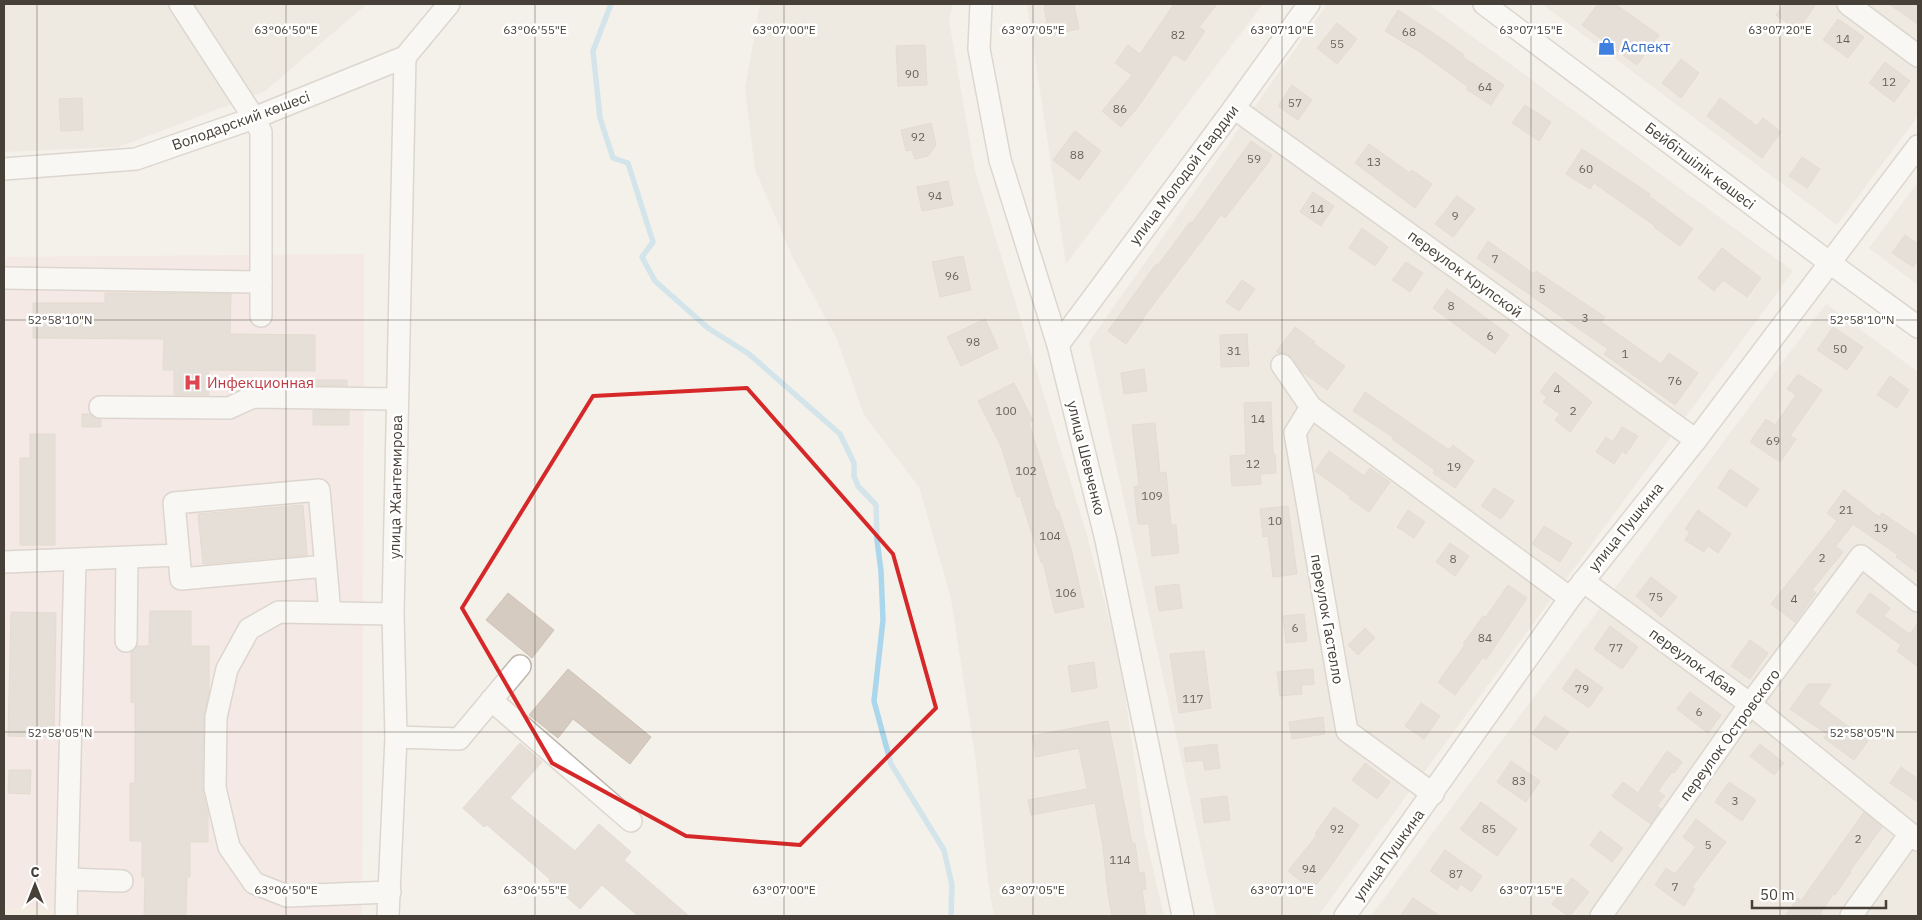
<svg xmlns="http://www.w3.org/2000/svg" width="1922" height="920" font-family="'IBM Plex Sans',sans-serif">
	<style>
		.residential { fill: #e7e1d8 }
		.commercial { fill: #f4e5d7 }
		.medical { fill: #f3dfde }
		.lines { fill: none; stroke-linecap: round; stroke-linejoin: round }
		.stream { stroke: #abd7ec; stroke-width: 5.5 }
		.building { fill: #d5cbc0; stroke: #cfc2b4 }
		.minor-casing { stroke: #bfb7ad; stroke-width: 24 }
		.minor { stroke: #fff; stroke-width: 21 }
		.marked { fill: none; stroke: #d62828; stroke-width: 4; stroke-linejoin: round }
		.ticks { fill: none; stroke: #474038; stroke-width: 1; stroke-opacity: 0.45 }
		.labels { text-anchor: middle; stroke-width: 5; stroke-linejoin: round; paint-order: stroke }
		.number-label { font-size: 12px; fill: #6a635a }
		.shop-label { font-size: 15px; fill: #366cbe; stroke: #fff; text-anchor: start }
		.street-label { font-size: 15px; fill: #474038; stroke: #fff }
		.health-label { font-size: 15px; fill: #be3a42; stroke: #fff; text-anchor: start }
		.ticks-label { font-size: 12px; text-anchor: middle; fill: #474038; stroke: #fff; stroke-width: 5; stroke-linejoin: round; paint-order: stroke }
	</style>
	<rect width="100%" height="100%" fill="#f4f0ea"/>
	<g class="residential">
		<path d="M4,4H367L265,91L119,147L4,152Z"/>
		<path d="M760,4H953L949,21L975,171L1086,532L1120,660L1145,835L1164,916H994L988,881L975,755L951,598L919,487L864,415L837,339L792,256L755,169L745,89Z"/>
		<path d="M1027,4H1263L1066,264Z"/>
		<path d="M1327,4H1428L1793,271L1318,916H1216L1089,342Z"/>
		<path d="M1542,4H1918V116L1837,225Z"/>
		<path d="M1918,182V285L1869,248Z"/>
		<path d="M1826,304L1918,372V916H1371Z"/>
	</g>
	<path class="commercial" d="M4,907L60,909V916H4Z"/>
	<path class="medical" d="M364,254L362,916H60V909L4,907V257Z"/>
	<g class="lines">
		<path class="stream" d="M611,4L593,51L600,118L613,158L628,163L653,242L642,257L655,281L708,328L749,354L840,434L854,463V476L858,486L876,505L877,540L881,571L883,620L874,701L891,764L944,850L952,885L951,916"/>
	</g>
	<g class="building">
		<path d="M1058,4H1074L1079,29L1049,35L1044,6Z"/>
		<path d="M1174,4H1217L1199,27L1205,31L1185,61L1174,54L1138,107L1121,127L1102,111L1132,75L1115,63L1128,45L1140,54Z"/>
		<path d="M1598,4H1615L1659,35L1637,65L1582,25Z"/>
		<path d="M1784,4H1816L1798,30L1776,15Z"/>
		<path d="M1889,4H1918V24Z"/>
		<path d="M1398,10L1442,39L1464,55L1463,57L1504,85L1491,105L1466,89L1468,87L1420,52L1385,31Z"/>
		<path d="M1838,19L1864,37L1848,58L1823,40Z"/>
		<path d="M1337,23L1357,39L1337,64L1317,48Z"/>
		<path d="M925,45L927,85L898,86L896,46Z"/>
		<path d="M1681,59L1699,73L1681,98L1662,83Z"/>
		<path d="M1885,62L1910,81L1894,102L1869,83Z"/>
		<path d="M1292,85L1312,100L1298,120L1278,106Z"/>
		<path d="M82,98L83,130L61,131L59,99Z"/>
		<path d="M1720,98L1757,126L1763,118L1781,132L1762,158L1707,116Z"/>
		<path d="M1525,105L1551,122L1539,141L1512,123Z"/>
		<path d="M931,123L936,145L928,156L915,159L912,150L906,151L901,130Z"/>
		<path d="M1075,131L1101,151L1079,180L1053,160Z"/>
		<path d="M1251,141L1272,155L1268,163L1225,218L1221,215L1143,318L1144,319L1126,344L1108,331L1156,264L1158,265L1190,222L1192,223Z"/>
		<path d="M1369,144L1410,173L1412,170L1432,184L1415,208L1355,163Z"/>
		<path d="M1582,149L1650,194L1649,196L1693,229L1680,246L1654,227L1655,226L1594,183L1590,189L1566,174Z"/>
		<path d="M1802,157L1820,169L1807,188L1789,176Z"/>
		<path d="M948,181L953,205L922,211L917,187Z"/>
		<path d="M1313,192L1334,206L1321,226L1300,212Z"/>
		<path d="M1457,196L1475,209L1453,237L1435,224Z"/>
		<path d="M1362,228L1388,247L1375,266L1349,248Z"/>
		<path d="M1905,235L1918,244V259L1913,267L1892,253Z"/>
		<path d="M1488,241L1534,274L1536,271L1605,317L1601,322L1661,364L1669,353L1698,373L1675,405L1604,354L1608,349L1477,258Z"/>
		<path d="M1722,248L1761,278L1747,297L1723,280L1714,291L1698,278Z"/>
		<path d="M963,256L971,290L940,297L932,262Z"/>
		<path d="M1406,262L1423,273L1410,292L1392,280Z"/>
		<path d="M1242,280L1255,289L1239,311L1226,302Z"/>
		<path d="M1447,289L1509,335L1495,354L1433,308Z"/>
		<path d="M105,293L231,294L230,334L315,335V371L209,370V395H174V370H163L164,339L33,338V303H105Z"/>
		<path d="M985,319L998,348L961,366L947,337Z"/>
		<path d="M1295,327L1315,342L1314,344L1345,366L1327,390L1302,372L1288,354L1276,352Z"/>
		<path d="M1833,327L1863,347L1847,370L1817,350Z"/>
		<path d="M1247,334L1249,366L1221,367L1220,335Z"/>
		<path d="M1144,369L1147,391L1124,394L1121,373Z"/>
		<path d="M1555,372L1592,402L1570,432L1555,420L1560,414L1543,402L1547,397L1540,392Z"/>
		<path d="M1798,374L1822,390L1790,436L1796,439L1780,462L1750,442L1766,419L1775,425L1796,395L1787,389Z"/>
		<path d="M1890,376L1909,390L1897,408L1877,395Z"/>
		<path d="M311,380H347V386L311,385Z"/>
		<path d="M1014,383L1033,421L1029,423L1056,510H1058L1071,549L1084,607L1055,613L1043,562H1041L1020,496L1017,497L1001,446L978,401Z"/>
		<path d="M1365,392L1449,450L1453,445L1474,461L1455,488L1433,473L1435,470L1392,439L1393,437L1353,411Z"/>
		<path d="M1271,402L1273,454H1275L1276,473L1260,474L1261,484L1232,486L1230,456L1246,455L1244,403Z"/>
		<path d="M313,410L349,411V425H313Z"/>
		<path d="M82,414H89L94,418L101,420V427H82Z"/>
		<path d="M1155,423L1160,473L1166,472L1171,525H1176L1179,553L1152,556L1149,524H1138L1134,487L1139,485L1132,425Z"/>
		<path d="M1622,427L1638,436L1626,454L1622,451L1614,464L1596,452L1606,437L1613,442Z"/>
		<path d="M30,434H55V545H20V458H30Z"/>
		<path d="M1329,451L1364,476L1370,468L1390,482L1369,512L1349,498L1350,496L1315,471Z"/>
		<path d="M1730,469L1759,489L1746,507L1718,488Z"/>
		<path d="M1494,488L1514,501L1501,519L1481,506Z"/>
		<path d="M1844,490L1879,517L1882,513L1918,537V573L1896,557L1898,555L1853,524L1836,546L1843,552L1812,590L1816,593L1795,622L1771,604L1837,521L1827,513Z"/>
		<path d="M303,505L307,555L203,564L198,514Z"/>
		<path d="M1288,506L1297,574L1273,577L1268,536L1263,537L1260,509Z"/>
		<path d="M1408,510L1425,522L1414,538L1397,527Z"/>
		<path d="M1698,510L1731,534L1718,553L1708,546L1704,552L1685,540L1690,532L1685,529Z"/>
		<path d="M1544,526L1572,543L1560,562L1532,544Z"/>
		<path d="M1450,543L1469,556L1455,576L1436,562Z"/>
		<path d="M1651,577L1677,597L1661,617L1636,596Z"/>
		<path d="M1179,584L1182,608L1159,611L1155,587Z"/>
		<path d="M1508,585L1527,598L1486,660L1483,657L1455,695L1438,682L1465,645L1463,644L1483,616L1486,617Z"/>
		<path d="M508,593L554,630L532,658L486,620Z"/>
		<path d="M1870,593L1890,608L1884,616L1910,634L1918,623V667L1897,651L1901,645L1856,612Z"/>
		<path d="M150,611H191V646H209V691L204,717L202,788L208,814V842H190V877H187L186,916H144L145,877H142V841H130V783H135V703L131,702V652L137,646H149Z"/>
		<path d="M11,612L56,613L54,737L8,736Z"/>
		<path d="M1304,614L1307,641L1286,643L1283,616Z"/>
		<path d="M1610,626L1638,647L1622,669L1594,649Z"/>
		<path d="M1365,628L1375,638L1358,655L1348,645Z"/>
		<path d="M1750,640L1768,653L1750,679L1731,666Z"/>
		<path d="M1204,651L1211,708L1179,713L1170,654Z"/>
		<path d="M1094,662L1097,688L1072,692L1068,666Z"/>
		<path d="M568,669L651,737L630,764L573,719L558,738L529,715Z"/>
		<path d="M1313,669L1314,684L1301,685L1302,694L1280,696L1277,672Z"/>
		<path d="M1576,669L1603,688L1589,708L1562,689Z"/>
		<path d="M1808,684H1831L1818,704L1868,741L1854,760L1824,738L1827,734L1790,709Z"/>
		<path d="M1690,692L1721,715L1708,733L1677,709Z"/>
		<path d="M1421,703L1440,716L1424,739L1405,726Z"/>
		<path d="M1545,716L1569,732L1556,750L1532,734Z"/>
		<path d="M1323,717L1325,734L1292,739L1289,722Z"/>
		<path d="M1108,721L1132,843H1135L1139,873L1144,872L1146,889L1142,890L1146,916H1112L1108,894L1103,847L1095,803L1031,815L1028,800L1087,789L1079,748L1036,757L1032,736Z"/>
		<path d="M520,743L542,762L510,798L575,851L599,824L631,852L624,860L689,916H638L602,885L580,909L549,881L550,879L487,825L484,827L463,808Z"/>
		<path d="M1217,744L1220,768L1205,770L1203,760L1186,762L1184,748Z"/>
		<path d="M1760,744L1784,763L1774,775L1750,756Z"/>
		<path d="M1667,751L1682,762L1674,773L1672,772L1658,791L1665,796L1657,806L1661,809L1651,824L1612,796L1623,782L1638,793Z"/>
		<path d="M1511,761L1540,781L1526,802L1497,782Z"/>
		<path d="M1365,763L1390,782L1377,799L1352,780Z"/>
		<path d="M1901,767L1918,779V802L1890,783Z"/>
		<path d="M9,770H31L30,794L8,793Z"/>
		<path d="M1729,782L1756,800L1742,821L1715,802Z"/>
		<path d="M1227,796L1230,820L1204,823L1201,799Z"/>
		<path d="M1481,802L1517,829L1497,856L1460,829Z"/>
		<path d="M1334,807L1359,825L1330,867L1312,890L1288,871L1317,835L1315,834Z"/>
		<path d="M1864,812L1882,827L1850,871L1851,872L1835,895L1833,894L1820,914L1823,916H1785L1798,898L1801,901Z"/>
		<path d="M1696,819L1726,842L1692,887L1695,889L1684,906L1655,885L1666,868L1675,874L1696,847L1683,837Z"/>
		<path d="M1600,831L1623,848L1612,862L1590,845Z"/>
		<path d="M1445,850L1482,876L1471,892L1461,884L1457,890L1430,871Z"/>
		<path d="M1572,878L1589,892L1570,916H1568L1552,904Z"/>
		<path d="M1413,898L1440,916H1400Z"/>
	</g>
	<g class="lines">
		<defs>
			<g id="minor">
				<path d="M180,4L254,118L261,132V316"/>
				<path d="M981,4L979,49L1000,160L1058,345L1106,540L1183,916"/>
				<path d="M1484,4L1830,263L1918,327"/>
				<path d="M1848,4L1918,56"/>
				<path d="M1234,108L1696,440"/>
				<path d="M4,169L136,159L254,118L405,57L449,4"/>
				<path d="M4,278L261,282"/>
				<path d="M1058,345L1234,108L1309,4"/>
				<path d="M1282,365L1311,407L1570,598"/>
				<path d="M100,407L229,408L253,397L397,399"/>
				<path d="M1311,407L1295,433L1347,731L1433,794"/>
				<path d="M4,562L179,555"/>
				<path d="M326,566L181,579L174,503L319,490L330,613"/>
				<path d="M1583,581L1750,704L1918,840"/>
				<path d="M126,641L127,558"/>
				<path d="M491,700L631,821"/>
				<path d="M396,737L459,739L520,666"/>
				<path d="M67,879L122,881"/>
				<path d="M390,892L287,896L254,883L229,847L215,788L216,717L227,669L249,629L279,612L393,614"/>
				<path d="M66,916L75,560"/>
				<path d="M388,916L396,737L393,614L405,57"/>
				<path d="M1345,916L1570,598L1696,440L1918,146"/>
				<path d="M1601,916L1750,704L1861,556L1918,601"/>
				<path d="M1851,916L1910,834"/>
			</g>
		</defs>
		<use href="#minor" class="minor-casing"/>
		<use href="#minor" class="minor"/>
	</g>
	<path d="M0 0H1922V920H0ZM747,388L893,554L936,708L800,845L686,836L552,763L462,608L593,396Z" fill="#f4f0ea" fill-opacity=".55" fill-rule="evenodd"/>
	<path class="marked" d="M747,388L893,554L936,708L800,845L686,836L552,763L462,608L593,396Z"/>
	<path class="ticks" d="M37,4V916M286,4V916M535,4V916M784,4V916M1033,4V916M1282,4V916M1531,4V916M1780,4V916M4,320H1918M4,732H1918"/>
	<defs>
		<symbol id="shop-bare" viewBox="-9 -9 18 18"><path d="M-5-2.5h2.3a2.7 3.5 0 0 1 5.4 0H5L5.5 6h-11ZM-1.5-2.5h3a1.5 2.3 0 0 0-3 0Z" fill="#3f7fe0" stroke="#fff" stroke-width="2.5" paint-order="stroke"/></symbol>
		<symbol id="hospital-bare" viewBox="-9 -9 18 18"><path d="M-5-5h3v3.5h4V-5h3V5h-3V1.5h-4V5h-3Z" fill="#e0444e" stroke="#fff" stroke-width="2.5" paint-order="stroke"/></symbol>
	</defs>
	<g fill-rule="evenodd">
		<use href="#shop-bare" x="1594" y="34" width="25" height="25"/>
		<use href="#hospital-bare" x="180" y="370" width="25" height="25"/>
	</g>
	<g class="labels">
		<g class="number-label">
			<text x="1409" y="36">68</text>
			<text x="1178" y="39">82</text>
			<text x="1843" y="43">14</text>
			<text x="1337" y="48">55</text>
			<text x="912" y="78">90</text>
			<text x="1889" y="86">12</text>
			<text x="1485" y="91">64</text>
			<text x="1295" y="107">57</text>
			<text x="1120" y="113">86</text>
			<text x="918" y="141">92</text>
			<text x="1077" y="159">88</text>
			<text x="1254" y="163">59</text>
			<text x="1374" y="166">13</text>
			<text x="1586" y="173">60</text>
			<text x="935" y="200">94</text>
			<text x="1317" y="213">14</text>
			<text x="1455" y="220">9</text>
			<text x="1495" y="263">7</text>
			<text x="952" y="280">96</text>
			<text x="1542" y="293">5</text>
			<text x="1451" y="310">8</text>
			<text x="1585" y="322">3</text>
			<text x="1490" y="340">6</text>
			<text x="973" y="346">98</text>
			<text x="1840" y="353">50</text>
			<text x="1234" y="355">31</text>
			<text x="1625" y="358">1</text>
			<text x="1675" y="385">76</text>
			<text x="1557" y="393">4</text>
			<text x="1006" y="415">100</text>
			<text x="1573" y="415">2</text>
			<text x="1258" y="423">14</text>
			<text x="1773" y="445">69</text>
			<text x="1253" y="468">12</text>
			<text x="1454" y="471">19</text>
			<text x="1026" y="475">102</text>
			<text x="1152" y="500">109</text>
			<text x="1846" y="514">21</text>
			<text x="1275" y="525">10</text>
			<text x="1881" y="532">19</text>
			<text x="1050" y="540">104</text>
			<text x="1822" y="562">2</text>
			<text x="1453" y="563">8</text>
			<text x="1066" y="597">106</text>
			<text x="1656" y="601">75</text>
			<text x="1794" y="603">4</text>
			<text x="1295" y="632">6</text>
			<text x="1485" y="642">84</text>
			<text x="1616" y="652">77</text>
			<text x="1582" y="693">79</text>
			<text x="1193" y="703">117</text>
			<text x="1699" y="716">6</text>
			<text x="1519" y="785">83</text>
			<text x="1735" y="805">3</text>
			<text x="1337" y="833">92</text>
			<text x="1489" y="833">85</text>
			<text x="1858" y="843">2</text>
			<text x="1708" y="849">5</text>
			<text x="1120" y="864">114</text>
			<text x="1309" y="873">94</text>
			<text x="1456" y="878">87</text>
			<text x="1675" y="891">7</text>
		</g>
		<g class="shop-label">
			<text x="1621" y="52">Аспект</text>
		</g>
		<g class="street-label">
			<text transform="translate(241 121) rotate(-20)" y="5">Володарский көшесі</text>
			<text transform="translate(1700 166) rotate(37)" y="5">Бейбітшілік көшесі</text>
			<text transform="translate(1184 175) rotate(-53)" y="5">улица Молодой Гвардии</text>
			<text transform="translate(1465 274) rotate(36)" y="5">переулок Крупской</text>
			<text transform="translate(1086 458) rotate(76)" y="5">улица Шевченко</text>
			<text transform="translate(396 487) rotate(-89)" y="5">улица Жантемирова</text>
			<text transform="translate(1626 527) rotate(-51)" y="5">улица Пушкина</text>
			<text transform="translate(1327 619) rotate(80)" y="5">переулок Гастелло</text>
			<text transform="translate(1693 662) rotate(36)" y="5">переулок Абая</text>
			<text transform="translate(1730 735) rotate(-54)" y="5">переулок Островского</text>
			<text transform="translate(1389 855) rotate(-54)" y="5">улица Пушкина</text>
		</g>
		<g class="health-label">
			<text x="207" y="388">Инфекционная</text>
		</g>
	</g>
	<g class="ticks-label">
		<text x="286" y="34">63°06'50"E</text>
		<text x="535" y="34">63°06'55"E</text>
		<text x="784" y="34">63°07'00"E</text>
		<text x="1033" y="34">63°07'05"E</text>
		<text x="1282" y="34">63°07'10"E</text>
		<text x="1531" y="34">63°07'15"E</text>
		<text x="1780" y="34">63°07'20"E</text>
		<text x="60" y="324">52°58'10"N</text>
		<text x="1862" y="324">52°58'10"N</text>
		<text x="60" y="737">52°58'05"N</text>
		<text x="1862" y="737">52°58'05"N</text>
		<text x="286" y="894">63°06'50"E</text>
		<text x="535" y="894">63°06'55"E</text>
		<text x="784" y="894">63°07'00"E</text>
		<text x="1033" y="894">63°07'05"E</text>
		<text x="1282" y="894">63°07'10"E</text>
		<text x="1531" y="894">63°07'15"E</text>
	</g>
	<rect width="1922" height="920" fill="none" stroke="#474038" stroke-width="10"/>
	<g transform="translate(35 885)" stroke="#ffffff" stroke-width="4" paint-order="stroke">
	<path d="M0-4L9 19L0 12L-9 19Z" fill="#474038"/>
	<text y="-8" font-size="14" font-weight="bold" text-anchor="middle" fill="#474038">С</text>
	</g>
	<path d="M1752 900v8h134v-8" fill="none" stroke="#474038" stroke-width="2.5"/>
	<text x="1760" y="900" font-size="15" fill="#474038" stroke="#ffffff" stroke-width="4" paint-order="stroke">50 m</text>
</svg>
